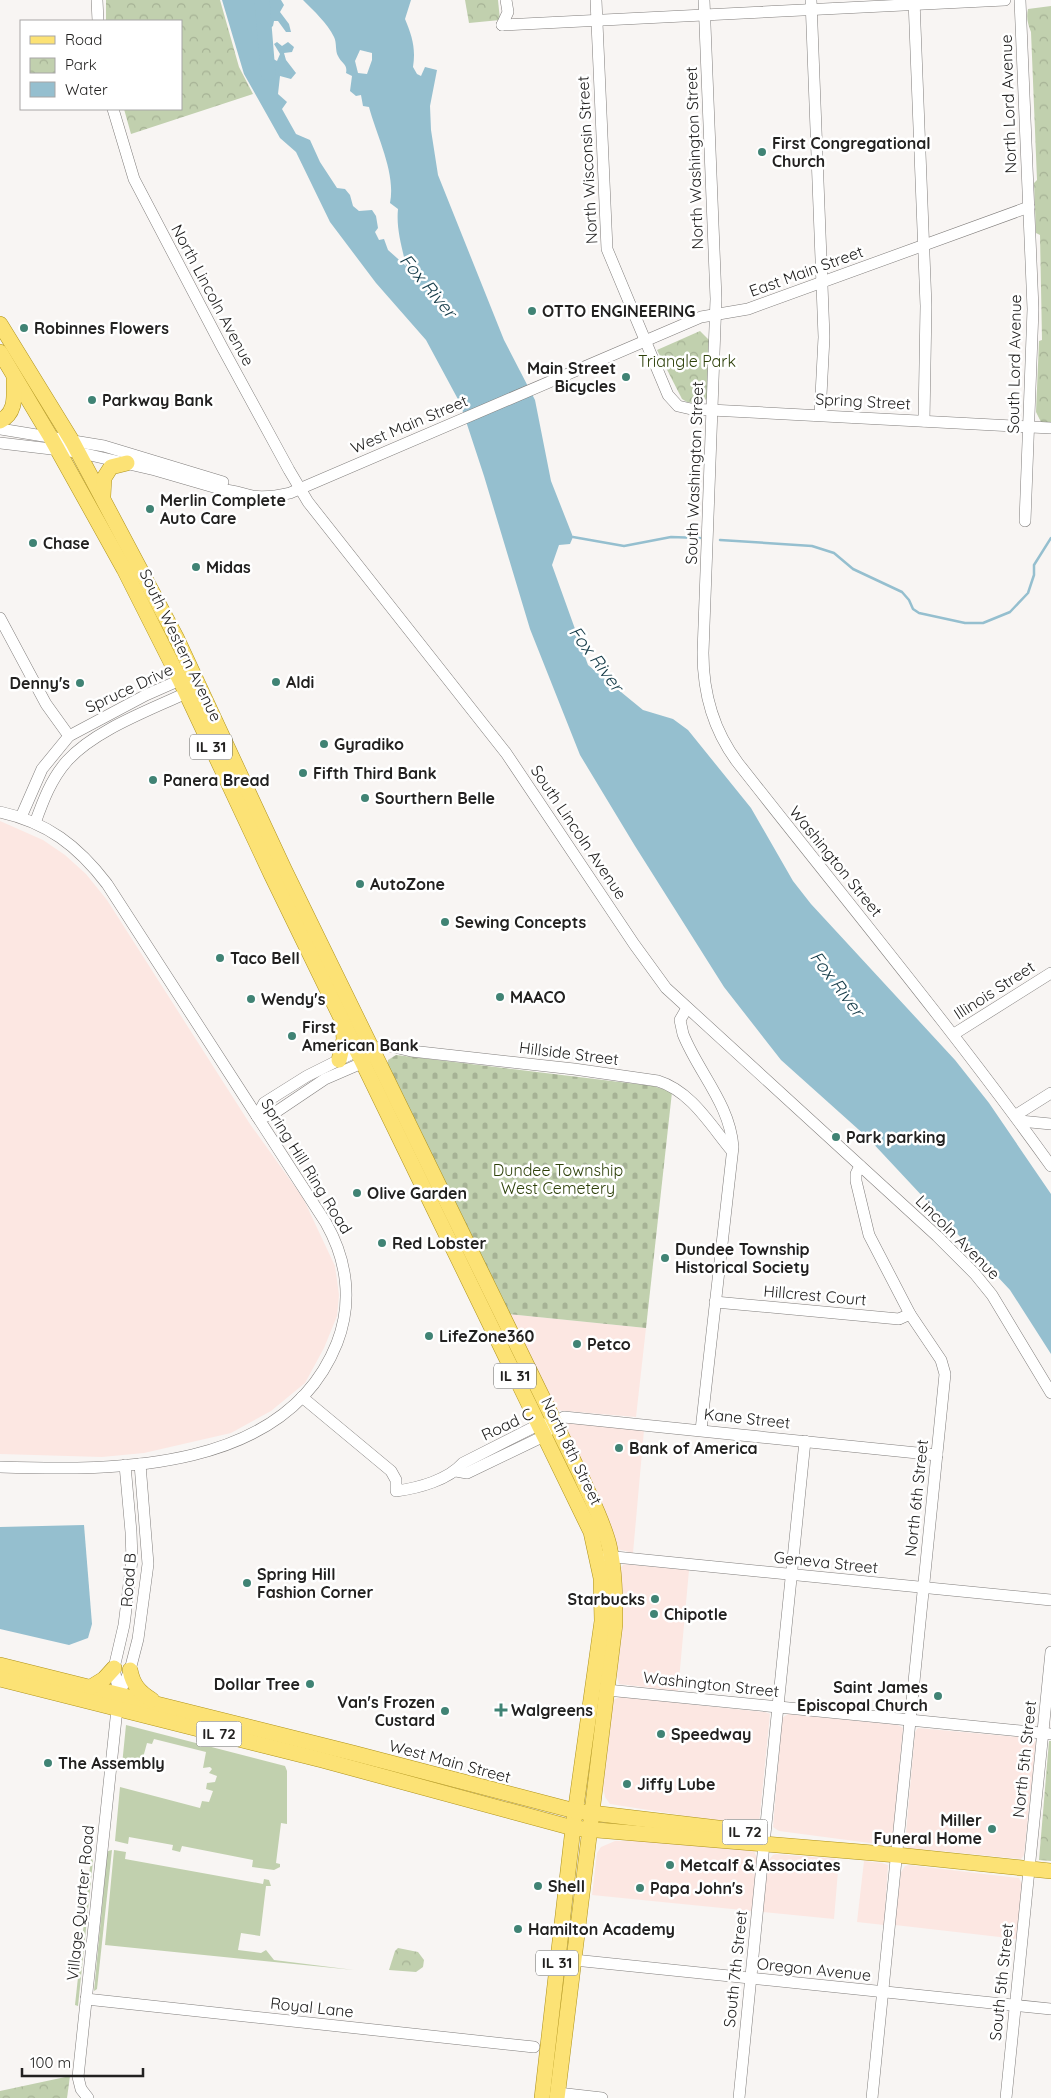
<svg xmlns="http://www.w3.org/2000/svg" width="1051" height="2098" font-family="Quicksand,sans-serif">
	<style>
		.commercial { fill: #fce7e2 }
		.grass { fill: #c1d0ae }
		.cemetery { fill: url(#cemetery-stones) }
		.park { fill: url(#park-crowns) }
		.water { fill: #95bfcf; fill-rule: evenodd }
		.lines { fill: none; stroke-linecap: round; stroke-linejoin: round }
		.stream { stroke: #95bfcf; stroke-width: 2.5 }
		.river { stroke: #95bfcf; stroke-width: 15 }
		.minor-casing { stroke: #817e7c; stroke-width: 12 }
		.major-casing { stroke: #ae921b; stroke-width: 16 }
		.minor { stroke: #fff; stroke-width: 11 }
		.major { stroke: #fce275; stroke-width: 15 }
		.poi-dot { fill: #408374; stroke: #fff; stroke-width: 2 }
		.labels { text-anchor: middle; stroke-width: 5; stroke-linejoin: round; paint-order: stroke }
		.shield { fill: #fff; stroke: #646463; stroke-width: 1 }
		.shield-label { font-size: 15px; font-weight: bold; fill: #222120 }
		.street-label { font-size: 16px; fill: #222120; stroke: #fff }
		.poi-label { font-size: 16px; font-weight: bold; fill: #222120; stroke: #fff; text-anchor: start }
		.park-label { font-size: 16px; fill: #2e410a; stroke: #fff }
		.water-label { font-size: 18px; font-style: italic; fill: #123946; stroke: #fff }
	</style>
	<defs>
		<pattern id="cemetery-stones" width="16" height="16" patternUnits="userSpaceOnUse" patternTransform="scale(1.25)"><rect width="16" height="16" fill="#c1d0ae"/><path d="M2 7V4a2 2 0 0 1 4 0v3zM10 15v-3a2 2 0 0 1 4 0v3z" fill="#a6b295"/></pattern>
		<pattern id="park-crowns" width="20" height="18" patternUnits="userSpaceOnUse" patternTransform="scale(1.25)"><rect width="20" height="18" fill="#c1d0ae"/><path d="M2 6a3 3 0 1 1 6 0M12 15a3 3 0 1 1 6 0" fill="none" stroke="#a6b295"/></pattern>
	</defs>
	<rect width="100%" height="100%" fill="#f8f5f3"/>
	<g class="commercial">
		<path d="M0,821L43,840L65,855L86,874L107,900L250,1124L303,1198L335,1266L339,1295L337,1316L324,1348L305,1383L271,1411L231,1433L144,1453L102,1457L0,1454Z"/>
		<path d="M507,1314L646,1328L636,1417L554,1410Z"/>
		<path d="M570,1423L644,1430L633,1553L617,1549L565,1429L567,1424Z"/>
		<path d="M624,1564L689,1570L678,1691L619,1684L617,1675L622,1630L619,1570Z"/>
		<path d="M620,1697L765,1712L770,1714L759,1824L756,1827L610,1804L605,1797L603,1787L612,1704L613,1700Z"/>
		<path d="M788,1714L898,1725L903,1728L893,1834L890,1843L885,1845L779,1831L773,1827L782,1718Z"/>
		<path d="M918,1728L1030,1738L1036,1741L1024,1855L1021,1859L909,1848L905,1845L915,1732Z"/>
		<path d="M652,1840L754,1851L757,1857L752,1911L592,1895L597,1853L601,1847L615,1841Z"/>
		<path d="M776,1854L839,1859L834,1919L763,1912L768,1861L773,1855Z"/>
		<path d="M864,1861L882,1863L888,1865L884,1925L857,1922Z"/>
		<path d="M909,1865L1019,1878L1022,1884L1017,1939L895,1925L901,1872L905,1866Z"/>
	</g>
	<g class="grass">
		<path d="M126,1725L285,1766L287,1771V1824L281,1823L276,1863L280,1864V1867L274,1870L252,1867L253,1860L182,1846L180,1852L172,1850L173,1845L129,1837L128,1844L115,1841L120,1787L200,1808L202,1801L209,1802L213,1791L206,1789L207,1783L215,1782L217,1776L209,1773L212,1769L210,1767L203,1768L206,1752L154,1739L152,1744L147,1743L141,1765L149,1767L148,1771L122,1765Z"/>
		<path d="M112,1850L97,1989L94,1991L107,1855L108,1851Z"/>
		<path d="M114,1850L126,1852L125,1859L263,1884L264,1879L269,1880L271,1886H266L260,1936L241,1933L238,1950L261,1953L266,1950L274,1960L354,1970L105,1945Z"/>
		<path d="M91,1857L93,1861L78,2006L75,2005Z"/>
	</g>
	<path class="cemetery" d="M396,1055L653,1086L672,1092L646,1328L507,1314L387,1066L388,1060Z"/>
	<g class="park">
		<path d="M106,0H220L239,67L253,94L131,134L124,109H181V21H106Z"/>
		<path d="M465,0H498L500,20L469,23Z"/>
		<path d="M1051,6V423L1041,422L1036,412L1039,341L1042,340L1040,235L1036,233L1034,183L1037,180L1031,32C1028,24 1026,18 1028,9Z"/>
		<path d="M700,331L709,340L707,398L701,404L687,402L682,399L657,350Z"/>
		<path d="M1049,1741H1051V1861L1039,1860Z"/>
		<path d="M398,1948L418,1952L424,1960L423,1967L416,1972L389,1970L395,1951Z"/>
		<path d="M70,2076L67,2098H0V2091Z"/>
	</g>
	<g class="water">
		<path d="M222,0H281L284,5L280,12L289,24L291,32H286L278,21H274L273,26L269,29V39H263C266,49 266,56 277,61L280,54L274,44L277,42L282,46L288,42L294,47L292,52L284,53L286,60L296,73L291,79L280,76L278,94L287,102L282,109L296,134L310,140L320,162L337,188L345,189L350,195L353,206L359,211L372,210L376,216L378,228L375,232L379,240L384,239L388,250L406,266C402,247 396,229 398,209L390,203C396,173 377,137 369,107L363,106L361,95L356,96L350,91L352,76L346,73C348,64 341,63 338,56C335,51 337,43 334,37C327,23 314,11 303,0H411L405,19C412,36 416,48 413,67L417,74L421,76L425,67L437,70L430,106L431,130L438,175L504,340L535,400L551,481L573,537L570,544L559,545L552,565L588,665L643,710L673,719L688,730L751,808L793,881L811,904L955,1060L989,1103L1051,1194V1354L1010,1290L868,1138L781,1060L724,987L635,846L580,755L530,629L484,476L460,403L426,340L376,283L330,222L296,152L280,138L244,74ZM360,50L372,53V60L367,74L358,73L355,61Z"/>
		<path d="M84,1525L92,1624L88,1638L69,1645L0,1629V1527Z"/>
	</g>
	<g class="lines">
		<g class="stream">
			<path d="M573,537L624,546L671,537L700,538"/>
			<path d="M720,540L812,546L834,553L853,569L902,592L909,600L913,609L919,613L965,623H983L1010,612L1028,593L1034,575V565L1051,538"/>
		</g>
		<path class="river" d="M262,0L268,73"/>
		<defs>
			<g id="minor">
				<path d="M97,0L98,21"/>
				<path d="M596,0L607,249L668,395L678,406L691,409L1051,428"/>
				<path d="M704,0L716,299L703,653C703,694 713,730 738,763C843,897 952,1028 1051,1166"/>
				<path d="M811,0L824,337L820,415"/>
				<path d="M914,0L926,306L924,421"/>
				<path d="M1020,0L1033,309L1025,521"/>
				<path d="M502,25L1005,0"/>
				<path d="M502,25L508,12L506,0"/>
				<path d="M113,109L134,179L222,347L289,470L308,502L506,753L634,944L666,988L937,1236L975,1274L992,1295L1051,1393"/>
				<path d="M0,429L104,446L223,482"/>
				<path d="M0,443L77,452L155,470L224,490C234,490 242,494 252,496C265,498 277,496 290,493L701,317L748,309L1029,207"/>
				<path d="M0,618L46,704L69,736"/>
				<path d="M0,812C47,822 78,846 107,884L326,1223C347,1260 353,1302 337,1343C286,1472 116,1471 0,1467"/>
				<path d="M21,817L42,769L69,736L146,695L180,680H187"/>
				<path d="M35,823C43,801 51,779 67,761C95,730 148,711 186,693L191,687"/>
				<path d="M687,1008L680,1020L683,1034C698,1072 730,1104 733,1147L701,1430"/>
				<path d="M954,1034L1051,973"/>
				<path d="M1016,1115L1051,1093"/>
				<path d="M257,1116L264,1103L307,1076L357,1051L390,1046L411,1051L574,1069L658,1081C691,1091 711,1126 732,1151"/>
				<path d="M257,1116H270L325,1079L362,1063L366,1058"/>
				<path d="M1020,1121L1051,1124"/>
				<path d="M860,1166L856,1174V1181L869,1235L910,1314L941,1360L945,1374L872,2098"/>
				<path d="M715,1302L899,1319L910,1314"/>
				<path d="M302,1397L391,1471L396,1480V1491C419,1488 448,1480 463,1463L538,1425L546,1424"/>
				<path d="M456,1471L467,1473L544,1436L555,1422L564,1417L937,1455"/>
				<path d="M605,1556L1051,1600"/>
				<path d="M607,1690L1051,1734"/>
				<path d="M119,1694L114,1668L124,1625L132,1560L131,1532L125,1465"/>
				<path d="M765,1834L805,1441"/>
				<path d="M574,1960L1051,2009"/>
				<path d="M86,1999L534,2047"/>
				<path d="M558,2093L602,2098"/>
				<path d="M88,2098L81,2089L78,2077L117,1709L119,1694L130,1670L138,1639L148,1564L140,1464"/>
				<path d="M739,2098L764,1844"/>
				<path d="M1006,2098L1051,1652"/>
			</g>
			<g id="major">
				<path d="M0,324L72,441L176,637L284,869L581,1476C591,1499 603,1521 609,1545C615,1571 615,1598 615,1624L557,2098"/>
				<path d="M0,352L50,436L124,569L180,680L271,874L591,1532L601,1578L602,1621L573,1828L542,2098"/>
				<path d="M0,421C17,413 14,395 14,379"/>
				<path d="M103,496L104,478L111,467L127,463"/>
				<path d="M339,1060L344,1039L343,1027"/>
				<path d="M0,1665L353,1753L575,1811L760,1833"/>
				<path d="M130,1670C133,1685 139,1692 152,1700"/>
				<path d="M0,1679L322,1760L573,1828L897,1855L1051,1871"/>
				<path d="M91,1687L104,1679L114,1668"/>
			</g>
		</defs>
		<use href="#minor" class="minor-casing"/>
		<use href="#major" class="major-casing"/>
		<use href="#minor" class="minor"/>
		<use href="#major" class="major"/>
	</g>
	<g class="poi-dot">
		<circle cx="762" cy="152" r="5"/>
		<circle cx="532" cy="311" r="5"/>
		<circle cx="24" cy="328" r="5"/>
		<circle cx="626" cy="377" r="5"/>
		<circle cx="92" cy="400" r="5"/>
		<circle cx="150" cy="509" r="5"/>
		<circle cx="33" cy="543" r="5"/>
		<circle cx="196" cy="567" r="5"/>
		<circle cx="276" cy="682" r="5"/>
		<circle cx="80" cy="683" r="5"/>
		<circle cx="324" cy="744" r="5"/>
		<circle cx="303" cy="773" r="5"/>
		<circle cx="153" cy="780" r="5"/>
		<circle cx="365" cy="798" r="5"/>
		<circle cx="360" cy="884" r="5"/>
		<circle cx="445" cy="922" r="5"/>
		<circle cx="220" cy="958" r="5"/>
		<circle cx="500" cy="997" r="5"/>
		<circle cx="251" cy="999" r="5"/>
		<circle cx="292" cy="1036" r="5"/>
		<circle cx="836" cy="1137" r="5"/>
		<circle cx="357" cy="1193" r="5"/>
		<circle cx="382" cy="1243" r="5"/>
		<circle cx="665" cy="1258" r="5"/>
		<circle cx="429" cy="1336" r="5"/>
		<circle cx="577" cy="1344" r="5"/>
		<circle cx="619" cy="1448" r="5"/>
		<circle cx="247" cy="1583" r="5"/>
		<circle cx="655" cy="1599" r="5"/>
		<circle cx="654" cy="1614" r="5"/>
		<circle cx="310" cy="1684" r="5"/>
		<circle cx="938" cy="1696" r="5"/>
		<path d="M498.5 1702.5h5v5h5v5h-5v5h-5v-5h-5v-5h5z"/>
		<circle cx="445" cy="1711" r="5"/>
		<circle cx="661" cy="1734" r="5"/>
		<circle cx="48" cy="1763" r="5"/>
		<circle cx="627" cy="1784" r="5"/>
		<circle cx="992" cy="1829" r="5"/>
		<circle cx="670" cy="1865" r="5"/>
		<circle cx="538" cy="1886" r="5"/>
		<circle cx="640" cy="1888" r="5"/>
		<circle cx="518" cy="1929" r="5"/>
	</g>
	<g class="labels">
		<g class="shield">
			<rect x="190" y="734.5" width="42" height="25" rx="4"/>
			<rect x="494" y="1363.5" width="42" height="25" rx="4"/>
			<rect x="196.5" y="1721.5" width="45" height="25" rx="4"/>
			<rect x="722.5" y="1819.5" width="45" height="25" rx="4"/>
			<rect x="536" y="1950.5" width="42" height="25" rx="4"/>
		</g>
		<g class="shield-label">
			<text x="211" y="752">IL 31</text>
			<text x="515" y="1381">IL 31</text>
			<text x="219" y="1739">IL 72</text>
			<text x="745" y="1837">IL 72</text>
			<text x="557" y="1968">IL 31</text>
		</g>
		<g class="street-label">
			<text transform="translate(1008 104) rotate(-92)" y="6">North Lord Avenue</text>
			<text transform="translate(694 158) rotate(-92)" y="6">North Washington Street</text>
			<text transform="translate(587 160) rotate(-93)" y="6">North Wisconsin Street</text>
			<text transform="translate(806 271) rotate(-20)" y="6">East Main Street</text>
			<text transform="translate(213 295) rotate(62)" y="6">North Lincoln Avenue</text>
			<text transform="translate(1014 364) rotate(-89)" y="6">South Lord Avenue</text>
			<text transform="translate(863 401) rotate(3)" y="6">Spring Street</text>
			<text transform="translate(409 424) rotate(-23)" y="6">West Main Street</text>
			<text transform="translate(694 473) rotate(-88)" y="6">South Washington Street</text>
			<text transform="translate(181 645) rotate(64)" y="6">South Western Avenue</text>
			<text transform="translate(129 688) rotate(-25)" y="6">Spruce Drive</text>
			<text transform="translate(579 832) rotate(56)" y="6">South Lincoln Avenue</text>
			<text transform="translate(836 861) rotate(51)" y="6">Washington Street</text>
			<text transform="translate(994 990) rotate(-33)" y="6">Illinois Street</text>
			<text transform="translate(569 1053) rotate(7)" y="6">Hillside Street</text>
			<text transform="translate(307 1166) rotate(58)" y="6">Spring Hill Ring Road</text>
			<text transform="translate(958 1237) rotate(45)" y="6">Lincoln Avenue</text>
			<text transform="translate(815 1295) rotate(5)" y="6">Hillcrest Court</text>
			<text transform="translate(747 1418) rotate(6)" y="6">Kane Street</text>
			<text transform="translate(507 1424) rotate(-25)" y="6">Road C</text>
			<text transform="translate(572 1451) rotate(64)" y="6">North 8th Street</text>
			<text transform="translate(916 1498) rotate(-84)" y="6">North 6th Street</text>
			<text transform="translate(826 1562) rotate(6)" y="6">Geneva Street</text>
			<text transform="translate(128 1580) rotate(-86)" y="6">Road B</text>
			<text transform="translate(711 1684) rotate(6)" y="6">Washington Street</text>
			<text transform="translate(1024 1759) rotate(-84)" y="6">North 5th Street</text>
			<text transform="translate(450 1761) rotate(15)" y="6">West Main Street</text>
			<text transform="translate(80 1903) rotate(-84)" y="6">Village Quarter Road</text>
			<text transform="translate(735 1969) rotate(-84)" y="6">South 7th Street</text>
			<text transform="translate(814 1969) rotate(6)" y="6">Oregon Avenue</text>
			<text transform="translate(1001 1982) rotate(-84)" y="6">South 5th Street</text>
			<text transform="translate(312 2007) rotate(6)" y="6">Royal Lane</text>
		</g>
		<g class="poi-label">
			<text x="772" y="149">First Congregational<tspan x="772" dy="18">Church</tspan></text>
			<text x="542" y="317">OTTO ENGINEERING</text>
			<text x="34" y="334">Robinnes Flowers</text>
			<text x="616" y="374" text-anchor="end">Main Street<tspan x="616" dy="18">Bicycles</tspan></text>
			<text x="102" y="406">Parkway Bank</text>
			<text x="160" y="506">Merlin Complete<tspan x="160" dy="18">Auto Care</tspan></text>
			<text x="43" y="549">Chase</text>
			<text x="206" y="573">Midas</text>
			<text x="286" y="688">Aldi</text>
			<text x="70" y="689" text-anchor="end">Denny's</text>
			<text x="334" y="750">Gyradiko</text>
			<text x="313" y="779">Fifth Third Bank</text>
			<text x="163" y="786">Panera Bread</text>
			<text x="375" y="804">Sourthern Belle</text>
			<text x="370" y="890">AutoZone</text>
			<text x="455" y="928">Sewing Concepts</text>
			<text x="230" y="964">Taco Bell</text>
			<text x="510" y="1003">MAACO</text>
			<text x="261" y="1005">Wendy's</text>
			<text x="302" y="1033">First<tspan x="302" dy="18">American Bank</tspan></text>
			<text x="846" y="1143">Park parking</text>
			<text x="367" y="1199">Olive Garden</text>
			<text x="392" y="1249">Red Lobster</text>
			<text x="675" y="1255">Dundee Township<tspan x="675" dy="18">Historical Society</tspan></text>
			<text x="439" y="1342">LifeZone360</text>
			<text x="587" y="1350">Petco</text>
			<text x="629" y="1454">Bank of America</text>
			<text x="257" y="1580">Spring Hill<tspan x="257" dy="18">Fashion Corner</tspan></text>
			<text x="645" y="1605" text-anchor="end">Starbucks</text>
			<text x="664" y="1620">Chipotle</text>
			<text x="300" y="1690" text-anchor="end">Dollar Tree</text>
			<text x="928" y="1693" text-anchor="end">Saint James<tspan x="928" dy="18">Episcopal Church</tspan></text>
			<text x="435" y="1708" text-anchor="end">Van's Frozen<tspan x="435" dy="18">Custard</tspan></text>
			<text x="511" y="1716">Walgreens</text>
			<text x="671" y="1740">Speedway</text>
			<text x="58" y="1769">The Assembly</text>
			<text x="637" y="1790">Jiffy Lube</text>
			<text x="982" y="1826" text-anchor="end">Miller<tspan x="982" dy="18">Funeral Home</tspan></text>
			<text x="680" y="1871">Metcalf &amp; Associates</text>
			<text x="548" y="1892">Shell</text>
			<text x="650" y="1894">Papa John's</text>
			<text x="528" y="1935">Hamilton Academy</text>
		</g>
		<g class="park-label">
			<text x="687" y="367">Triangle Park</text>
			<text x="558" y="1176">Dundee Township<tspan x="558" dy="18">West Cemetery</tspan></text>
		</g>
		<g class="water-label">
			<text transform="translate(428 286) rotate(50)" y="6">Fox River</text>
			<text transform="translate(596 659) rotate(53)" y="6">Fox River</text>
			<text transform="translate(837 984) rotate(53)" y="6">Fox River</text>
		</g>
	</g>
	<rect x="20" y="20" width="162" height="90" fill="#ffffff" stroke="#a7a6a6"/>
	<rect x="30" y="36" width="25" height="8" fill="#fce275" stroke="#a7a6a6"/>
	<text x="65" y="45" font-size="15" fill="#222120">Road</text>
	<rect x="30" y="58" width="25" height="15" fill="url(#park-crowns)" stroke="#a7a6a6"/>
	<text x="65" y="70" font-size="15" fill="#222120">Park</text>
	<rect x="30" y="82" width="25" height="15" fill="#95bfcf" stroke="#a7a6a6"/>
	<text x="65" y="95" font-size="15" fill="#222120">Water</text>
	<path d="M22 2068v8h121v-8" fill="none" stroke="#222120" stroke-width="2.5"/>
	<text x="30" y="2068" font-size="15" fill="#222120" stroke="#ffffff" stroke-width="4" paint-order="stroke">100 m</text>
</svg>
